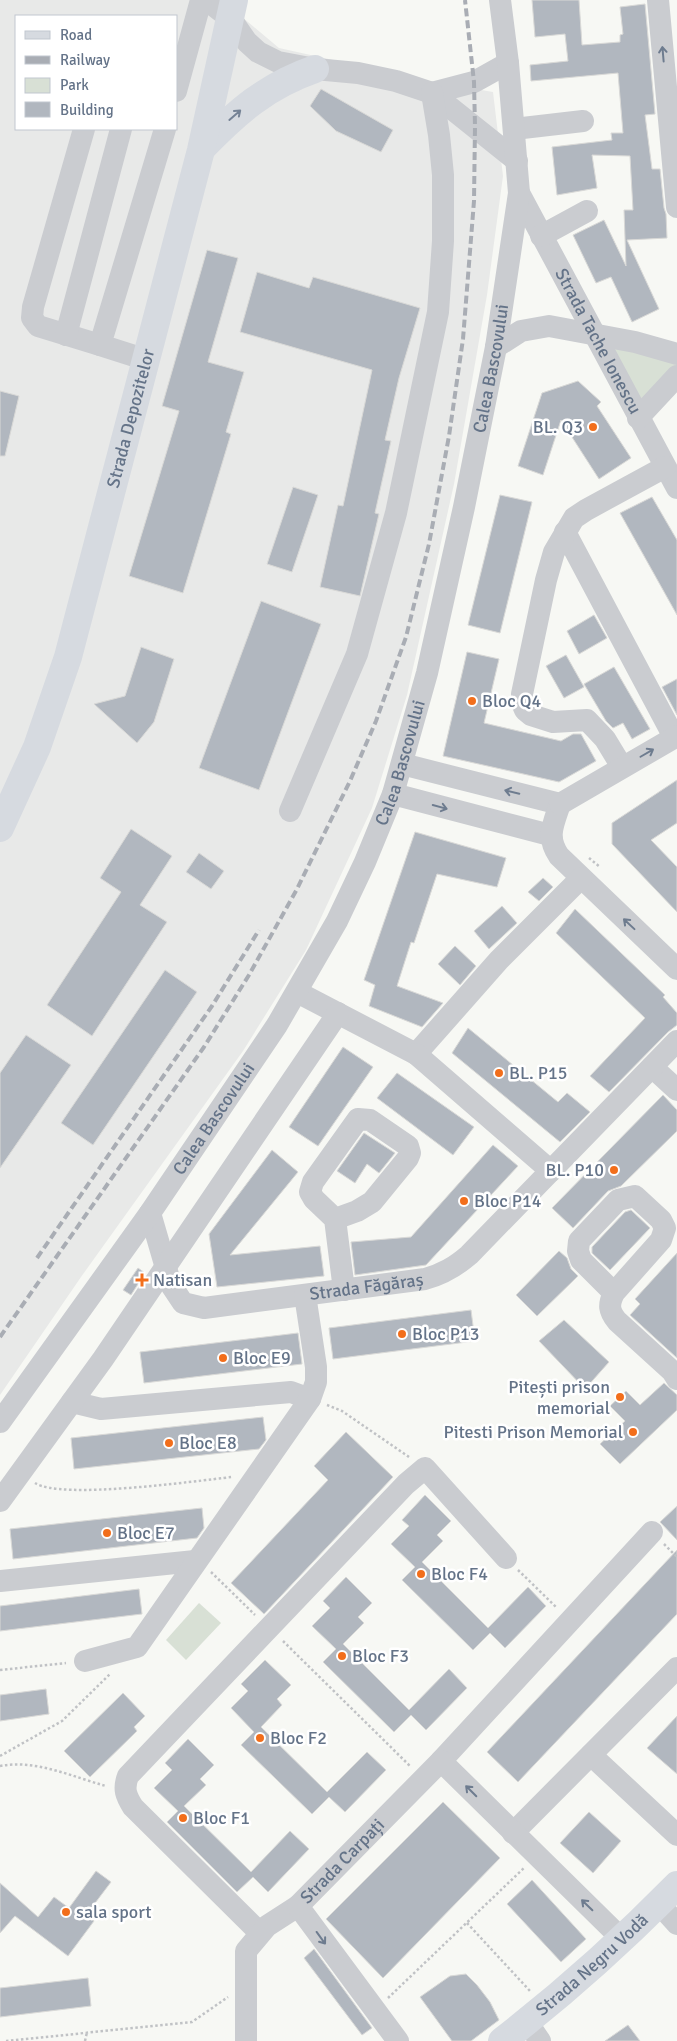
<svg xmlns="http://www.w3.org/2000/svg" width="677" height="2041" font-family="Signika,sans-serif">
	<style>
		.built { fill: #e8e9e8; fill-rule: evenodd }
		.green { fill: #d8e0d5 }
		.building { fill: #b1b7bf; stroke: #d9d9d7 }
		.lines { fill: none; stroke-linecap: round; stroke-linejoin: round }
		.path { stroke: #c0c2c5; stroke-width: 2.5; stroke-dasharray: 2.5 2.5; stroke-linecap: butt }
		.minor { stroke: #caccd0; stroke-width: 22 }
		.major { stroke: #d6dae0; stroke-width: 28 }
		.rail { stroke: #a9adb4; stroke-width: 4; stroke-dasharray: 8 4; stroke-linecap: butt }
		.oneway { stroke: #6e7c8f }
		.oneway2 { stroke: #758295 }
		.poi-dot { fill: #f26e1b; stroke: #fff; stroke-width: 2 }
		.labels { text-anchor: middle; stroke-width: 5; stroke-linejoin: round; paint-order: stroke }
		.street-label { font-size: 18px; fill: #647388; stroke: #fff }
		.poi-label { font-size: 18px; fill: #647388; stroke: #fff; text-anchor: start }
	</style>
	<rect width="100%" height="100%" fill="#f7f8f4"/>
	<path class="built" d="M0,0H212L242,17L279,48L423,80L493,92L503,176L487,295L454,484L407,695L372,808L306,950L243,1051L81,1277L0,1395ZM16,16H176V129H16Z"/>
	<g class="green">
		<path d="M593,334L677,354V376L638,418Z"/>
		<path d="M199,1603L221,1623L186,1660L166,1640Z"/>
	</g>
	<g class="building">
		<path d="M532,0H579L582,45L620,42V35L623,34L620,7L645,4L655,114L645,115L652,169H660L664,208L666,214L667,238L627,240L659,309L632,322L611,277L596,283L573,235L604,220L626,266L624,210H633L630,156L592,155L597,188L557,195L552,147L612,140L611,133H623L618,73L531,81L530,65L568,61L565,34L535,37Z"/>
		<path d="M321,89L393,130L381,152L336,131L310,106Z"/>
		<path d="M207,250L238,258L208,362L244,372L226,432L231,434L183,593L129,576L179,411L162,406Z"/>
		<path d="M257,272L309,288L313,277L420,308L399,378L385,440L391,441L375,513L379,514L360,596L320,587L338,505L343,506L372,370L240,332Z"/>
		<path d="M578,381L601,402L597,406L631,458L599,479L561,420L543,475L518,466L542,393Z"/>
		<path d="M0,391L19,396L5,456H0Z"/>
		<path d="M293,487L318,495L292,572L267,564Z"/>
		<path d="M500,495L532,502L500,633L468,625Z"/>
		<path d="M652,497L677,540V615L620,513Z"/>
		<path d="M261,601L321,624L259,790L199,768Z"/>
		<path d="M594,615L607,638L579,654L567,631Z"/>
		<path d="M141,647L174,659L154,722L137,743L94,704L125,696Z"/>
		<path d="M467,652L499,659L484,723L561,741L573,734H581L596,761L559,782L443,756Z"/>
		<path d="M566,655L584,687L564,698L546,666Z"/>
		<path d="M614,667L650,729L632,739L623,723L613,728L606,721L584,684Z"/>
		<path d="M677,679V715L662,687Z"/>
		<path d="M677,780V823L651,840L677,867V912L612,844V823Z"/>
		<path d="M131,829L172,856L140,905L167,922L92,1036L47,1005L121,892L100,878Z"/>
		<path d="M415,832L506,858L497,887L437,874L414,943L411,942L397,986L443,1003L422,1027L369,1006L375,985L364,980Z"/>
		<path d="M199,853L224,871L211,889L186,872Z"/>
		<path d="M543,878L553,887L539,901L528,892Z"/>
		<path d="M502,906L517,923L489,949L474,931Z"/>
		<path d="M575,909L665,995L663,997L677,1013V1025L668,1032L609,1092L590,1076L645,1018L556,933Z"/>
		<path d="M455,946L476,966L460,985L438,964Z"/>
		<path d="M165,970L197,992L93,1145L61,1123Z"/>
		<path d="M468,1028L558,1102L567,1093L590,1112L560,1142L452,1053Z"/>
		<path d="M26,1035L71,1065L0,1168V1073Z"/>
		<path d="M343,1047L373,1067L318,1146L289,1127Z"/>
		<path d="M397,1073L474,1127L453,1155L377,1098Z"/>
		<path d="M663,1095L677,1110V1131L621,1186L608,1191L573,1228L552,1208Z"/>
		<path d="M364,1133L395,1153L379,1173L367,1164L355,1183L337,1171Z"/>
		<path d="M493,1145L518,1166L426,1265L355,1275L351,1242L411,1237Z"/>
		<path d="M272,1150L298,1172L230,1255L320,1246L324,1276L217,1287L209,1234Z"/>
		<path d="M631,1210L650,1228L610,1270L592,1253V1247L625,1212Z"/>
		<path d="M559,1251L567,1258L571,1269L578,1276L537,1316L516,1295Z"/>
		<path d="M677,1253V1358L630,1315L640,1304L635,1299Z"/>
		<path d="M138,1268L145,1273L131,1295L123,1290Z"/>
		<path d="M471,1310L475,1341L333,1359L329,1328Z"/>
		<path d="M564,1320L609,1362L585,1389L539,1341Z"/>
		<path d="M298,1333L302,1364L144,1383L140,1352Z"/>
		<path d="M664,1383L677,1395V1410L620,1464L600,1444L625,1421L610,1406L626,1391L640,1405Z"/>
		<path d="M263,1417L266,1440L259,1449L74,1469L71,1438Z"/>
		<path d="M346,1432L393,1477L264,1614L231,1583L328,1480L314,1466Z"/>
		<path d="M425,1495L451,1521L437,1535L443,1541L422,1562L488,1628L528,1587L546,1606L505,1648L490,1633L473,1650L402,1580L415,1567L391,1544L409,1526L402,1520Z"/>
		<path d="M677,1506V1540L660,1522Z"/>
		<path d="M202,1508L204,1528L197,1538L13,1559L10,1529Z"/>
		<path d="M677,1550V1614L518,1782L487,1752Z"/>
		<path d="M346,1577L372,1603L358,1617L364,1623L343,1644L409,1710L449,1669L467,1688L426,1730L411,1715L394,1732L323,1662L336,1649L312,1626L330,1608L323,1601Z"/>
		<path d="M139,1589L142,1614L0,1631V1606Z"/>
		<path d="M265,1660L291,1685L277,1699L282,1705L261,1727L327,1792L367,1752L386,1770L345,1812L329,1797L312,1814L241,1745L254,1732L231,1708L248,1691L241,1684Z"/>
		<path d="M46,1689L49,1714L0,1721V1695Z"/>
		<path d="M123,1693L145,1716L134,1727L137,1731L90,1777L64,1751Z"/>
		<path d="M677,1716V1774L647,1748Z"/>
		<path d="M188,1739L214,1765L200,1779L206,1785L184,1806L251,1872L290,1831L309,1849L268,1892L253,1877L237,1892L167,1822L178,1811L154,1788L172,1770L165,1763Z"/>
		<path d="M443,1802L500,1858L383,1978L326,1919Z"/>
		<path d="M589,1812L621,1841L593,1873L560,1843Z"/>
		<path d="M96,1871L111,1882L86,1915L94,1921L68,1956L15,1916L0,1933V1883L38,1917L54,1897L69,1908Z"/>
		<path d="M532,1880L586,1939L561,1962L507,1904Z"/>
		<path d="M314,1949L372,2028L362,2035L304,1958Z"/>
		<path d="M466,1974L477,1985L490,2002L499,2020L471,2041H452L420,1997L450,1976Z"/>
		<path d="M88,1978L91,2006L0,2017V1988Z"/>
		<path d="M628,2025L640,2041H605Z"/>
	</g>
	<g class="lines">
		<g class="path">
			<path d="M589,858L600,867"/>
			<path d="M327,1405L342,1411L409,1457"/>
			<path d="M35,1483C61,1500 195,1481 232,1477"/>
			<path d="M664,1544L677,1557"/>
			<path d="M518,1570L557,1608"/>
			<path d="M211,1572L255,1615"/>
			<path d="M283,1641L411,1767"/>
			<path d="M0,1670L66,1663"/>
			<path d="M0,1756L62,1721L110,1674"/>
			<path d="M0,1766C35,1759 73,1777 106,1786"/>
			<path d="M467,1923L530,1991"/>
			<path d="M388,1998L525,1867"/>
			<path d="M6,2041L192,2022L228,1997"/>
			<path d="M85,2041L87,2032"/>
		</g>
		<g class="minor">
			<path d="M201,0L213,5L231,19L247,42L258,52L278,62L315,69L358,73L396,81L432,93L517,161"/>
			<path d="M658,0L677,207"/>
			<path d="M176,91L201,0"/>
			<path d="M432,93L474,82L508,63"/>
			<path d="M84,129L33,307L32,318L38,326L100,345"/>
			<path d="M514,129L583,121"/>
			<path id="s1" d="M519,193L677,488"/>
			<path d="M541,236L587,211"/>
			<path d="M66,335L121,129"/>
			<path d="M496,347L521,331L549,326L635,342L677,354"/>
			<path d="M147,360L100,345L165,129"/>
			<path d="M638,418L677,376"/>
			<path d="M565,532L674,737"/>
			<path d="M402,764L560,804"/>
			<path d="M622,767L605,739L587,720L553,722L531,715L525,710L522,703V694L546,580L554,552L574,518L586,510L665,467"/>
			<path d="M393,794L550,835"/>
			<path d="M560,804C553,825 546,837 559,856L677,969"/>
			<path d="M560,804L677,736"/>
			<path d="M290,811L357,654L396,513L438,312L443,241V175L439,135L432,93"/>
			<path d="M297,992L416,1054L499,960L581,878"/>
			<path d="M416,1054L551,1171"/>
			<path d="M652,1067L677,1090"/>
			<path id="s2" d="M150,1213L171,1285L183,1303L204,1308L425,1279C443,1274 455,1267 469,1255L677,1041"/>
			<path d="M335,1219L357,1211L372,1202L408,1158L410,1153L408,1146L370,1120L358,1119L313,1182L310,1192L314,1199L335,1219L344,1290"/>
			<path d="M614,1293L581,1260L578,1251L579,1241L618,1200L635,1196L661,1220L665,1228L661,1240L614,1293C608,1305 609,1311 617,1321L672,1371L677,1379"/>
			<path d="M72,1402L101,1409L291,1392L310,1399"/>
			<path id="s3" d="M0,1422L150,1213L277,1025L337,921L365,862L393,794L427,673L464,507L496,347L519,193L508,63L500,0"/>
			<path d="M0,1501L103,1359L338,1013"/>
			<path d="M0,1581L195,1561"/>
			<path d="M85,1661L137,1647L310,1399L316,1382V1367L305,1295"/>
			<path d="M591,1755L677,1835"/>
			<path d="M441,1761L652,1532"/>
			<path d="M513,1833L677,1668"/>
			<path d="M659,1904L677,1924"/>
			<path d="M260,1933L133,1807C126,1796 123,1789 128,1776L406,1484L425,1468L506,1558"/>
			<path d="M527,2022L540,2041"/>
			<path d="M246,2041V1951L267,1926L298,1906"/>
			<path id="s4" d="M398,2041L298,1906L441,1761L622,1939"/>
		</g>
		<g class="major">
			<path d="M202,148C237,112 266,86 315,69"/>
			<path id="s5" d="M0,828L37,747L68,657L201,150L234,0"/>
			<path id="s6" d="M502,2041C564,1993 622,1941 677,1885"/>
		</g>
		<g class="rail">
			<path d="M37,1258L212,1006L259,930"/>
			<path d="M0,1337L204,1047L249,975L297,889L350,781L376,721L406,637L429,544L449,436L463,339L474,201L475,126L474,82L465,0"/>
		</g>
	</g>
	<defs><path id="oneway-shaft" d="M-6 0H5M1.5-3L5.5 0L1.5 3" fill="none" stroke-width="1.6" stroke-linecap="round" stroke-linejoin="round" transform="scale(1.25)"/></defs>
	<g class="oneway">
		<use href="#oneway-shaft" transform="translate(663 54) rotate(-95)"/>
		<use href="#oneway-shaft" transform="translate(647 753) rotate(-30)"/>
		<use href="#oneway-shaft" transform="translate(512 792) rotate(-166)"/>
		<use href="#oneway-shaft" transform="translate(440 807) rotate(15)"/>
		<use href="#oneway-shaft" transform="translate(629 924) rotate(-137)"/>
		<use href="#oneway-shaft" transform="translate(471 1791) rotate(-135)"/>
		<use href="#oneway-shaft" transform="translate(587 1905) rotate(-136)"/>
		<use href="#oneway-shaft" transform="translate(321 1938) rotate(54)"/>
	</g>
	<use class="oneway2" href="#oneway-shaft" transform="translate(235 115) rotate(-41)"/>
	<g class="poi-dot">
		<circle cx="593" cy="427" r="5"/>
		<circle cx="472" cy="701" r="5"/>
		<circle cx="499" cy="1073" r="5"/>
		<circle cx="614" cy="1170" r="5"/>
		<circle cx="464" cy="1201" r="5"/>
		<path d="M139.5 1272.5h5v5h5v5h-5v5h-5v-5h-5v-5h5z"/>
		<circle cx="402" cy="1334" r="5"/>
		<circle cx="223" cy="1358" r="5"/>
		<circle cx="620" cy="1397" r="5"/>
		<circle cx="633" cy="1432" r="5"/>
		<circle cx="169" cy="1443" r="5"/>
		<circle cx="107" cy="1533" r="5"/>
		<circle cx="421" cy="1574" r="5"/>
		<circle cx="342" cy="1656" r="5"/>
		<circle cx="260" cy="1738" r="5"/>
		<circle cx="183" cy="1818" r="5"/>
		<circle cx="66" cy="1912" r="5"/>
	</g>
	<g class="labels">
		<g class="street-label">
			<text dy="6" stroke="none"><textPath href="#s1" startOffset="168">Strada Tache Ionescu</textPath></text>
			<text dy="6" stroke="none"><textPath href="#s3" startOffset="1180">Calea Bascovului</textPath></text>
			<text dy="6" stroke="none"><textPath href="#s5" startOffset="431">Strada Depozitelor</textPath></text>
			<text dy="6" stroke="none"><textPath href="#s3" startOffset="775">Calea Bascovului</textPath></text>
			<text dy="6" stroke="none"><textPath href="#s3" startOffset="371">Calea Bascovului</textPath></text>
			<text dy="6" stroke="none"><textPath href="#s2" startOffset="282">Strada Făgăraș</textPath></text>
			<text dy="6" stroke="none"><textPath href="#s4" startOffset="231">Strada Carpați</textPath></text>
			<text dy="6" stroke="none"><textPath href="#s6" startOffset="118">Strada Negru Vodă</textPath></text>
		</g>
		<g class="poi-label">
			<text x="583" y="433" text-anchor="end">BL. Q3</text>
			<text x="482" y="707">Bloc Q4</text>
			<text x="509" y="1079">BL. P15</text>
			<text x="604" y="1176" text-anchor="end">BL. P10</text>
			<text x="474" y="1207">Bloc P14</text>
			<text x="153" y="1286">Natisan</text>
			<text x="412" y="1340">Bloc P13</text>
			<text x="233" y="1364">Bloc E9</text>
			<text x="610" y="1393" text-anchor="end">Pitești prison<tspan x="610" dy="21">memorial</tspan></text>
			<text x="623" y="1438" text-anchor="end">Pitesti Prison Memorial</text>
			<text x="179" y="1449">Bloc E8</text>
			<text x="117" y="1539">Bloc E7</text>
			<text x="431" y="1580">Bloc F4</text>
			<text x="352" y="1662">Bloc F3</text>
			<text x="270" y="1744">Bloc F2</text>
			<text x="193" y="1824">Bloc F1</text>
			<text x="76" y="1918">sala sport</text>
		</g>
	</g>
	<rect x="15" y="15" width="162" height="115" fill="#ffffff" stroke="#c1c7cf"/>
	<rect x="25" y="31" width="25" height="8" fill="#d6dae0" stroke="#c1c7cf"/>
	<text x="60" y="40" font-size="15" fill="#647388">Road</text>
	<rect x="25" y="56" width="25" height="8" fill="#a9adb4" stroke="#c1c7cf"/>
	<text x="60" y="65" font-size="15" fill="#647388">Railway</text>
	<rect x="25" y="78" width="25" height="15" fill="#d8e0d5" stroke="#c1c7cf"/>
	<text x="60" y="90" font-size="15" fill="#647388">Park</text>
	<rect x="25" y="102" width="25" height="15" fill="#b1b7bf" stroke="#c1c7cf"/>
	<text x="60" y="115" font-size="15" fill="#647388">Building</text>
</svg>
